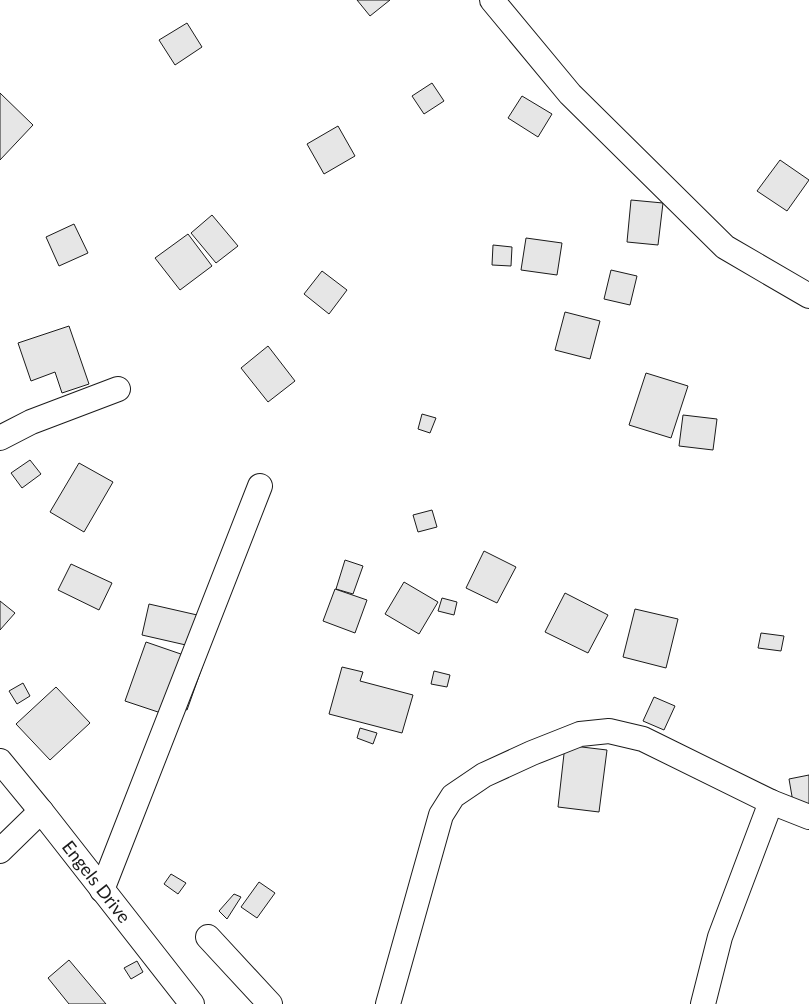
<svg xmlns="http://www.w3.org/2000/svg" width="809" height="1004" font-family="Lato,sans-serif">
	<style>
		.building { fill: #e6e6e6; stroke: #1a1a1a }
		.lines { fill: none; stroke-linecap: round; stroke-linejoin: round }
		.minor-casing { stroke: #1a1a1a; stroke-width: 26 }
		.minor { stroke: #fff; stroke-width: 24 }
		.labels { text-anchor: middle; stroke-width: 4; stroke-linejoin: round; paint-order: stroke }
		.street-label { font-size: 18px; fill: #1a1a1a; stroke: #fff }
	</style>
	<rect width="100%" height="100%" fill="#fff"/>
	<g class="building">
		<path d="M357,0H390L370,16Z"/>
		<path d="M187,23L202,47L175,65L159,40Z"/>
		<path d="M432,83L444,101L424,114L412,96Z"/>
		<path d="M0,93L33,125L0,160Z"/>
		<path d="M522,96L552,114L538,137L508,118Z"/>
		<path d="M338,126L355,156L324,174L307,144Z"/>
		<path d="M780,160L809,180L787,211L757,191Z"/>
		<path d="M631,200L663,203L658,245L627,242Z"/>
		<path d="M212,215L238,246L216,263L191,233Z"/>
		<path d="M74,224L88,253L59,266L46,237Z"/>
		<path d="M188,234L212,266L180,290L155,258Z"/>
		<path d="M526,238L562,243L557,275L521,270Z"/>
		<path d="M493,245L512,247L511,266L492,265Z"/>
		<path d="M611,270L637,276L630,305L604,299Z"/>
		<path d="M322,271L347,290L329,314L304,294Z"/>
		<path d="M565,312L600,321L590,359L555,350Z"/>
		<path d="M69,326L89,384L62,393L55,372L31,381L18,343Z"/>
		<path d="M268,346L295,381L268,402L241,368Z"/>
		<path d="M646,373L688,386L671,438L629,425Z"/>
		<path d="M422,414L436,418L430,433L418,429Z"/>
		<path d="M683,415L717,419L713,450L679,446Z"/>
		<path d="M30,460L41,474L22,488L11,473Z"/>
		<path d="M79,463L113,482L84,532L50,512Z"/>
		<path d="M432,510L437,527L418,532L413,515Z"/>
		<path d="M484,551L516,567L497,603L466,588Z"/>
		<path d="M345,560L363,566L353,594L336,589Z"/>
		<path d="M71,564L112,583L99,610L58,590Z"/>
		<path d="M404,582L438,602L419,634L385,614Z"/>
		<path d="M335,589L367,600L355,633L323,621Z"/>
		<path d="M565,593L608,615L588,653L545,632Z"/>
		<path d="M442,598L457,602L454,615L438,611Z"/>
		<path d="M0,601L15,613L0,630Z"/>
		<path d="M149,604L206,617L199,648L142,635Z"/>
		<path d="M635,609L678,619L666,668L623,657Z"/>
		<path d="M761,633L784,636L781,651L758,648Z"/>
		<path d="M146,642L204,662L187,710L165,703L161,713L125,701Z"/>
		<path d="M342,667L363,672L360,681L413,695L402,733L329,714Z"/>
		<path d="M434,671L450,675L447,687L431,684Z"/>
		<path d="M23,683L30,696L17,704L9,691Z"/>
		<path d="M56,687L90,723L50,760L16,724Z"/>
		<path d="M654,697L675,706L664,730L643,721Z"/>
		<path d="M360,728L377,733L373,744L357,738Z"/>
		<path d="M565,745L607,750L599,812L558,807Z"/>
		<path d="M809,775V805L794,808L789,779Z"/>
		<path d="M171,874L186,883L178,894L164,884Z"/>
		<path d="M259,882L275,893L257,918L241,907Z"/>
		<path d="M234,894L241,897L227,919L219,911Z"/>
		<path d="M69,960L106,1004H69L48,978Z"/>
		<path d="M137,961L143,972L131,979L124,968Z"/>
	</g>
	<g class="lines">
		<defs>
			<g id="minor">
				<path d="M492,0L570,94L725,247L809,296"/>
				<path d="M0,438L31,422L118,389"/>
				<path d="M0,761L41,811L192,1004"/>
				<path d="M0,851L41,811"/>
				<path d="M102,890L260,486"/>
				<path d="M208,937L270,1004"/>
				<path d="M388,1004L441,815L453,796L484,775L532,753L580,734L609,731L643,739L771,802L809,817"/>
				<path d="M703,1004L720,937L771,802"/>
			</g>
		</defs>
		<use href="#minor" class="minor-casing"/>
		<use href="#minor" class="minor"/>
	</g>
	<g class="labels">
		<g class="street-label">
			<text transform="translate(96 882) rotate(52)" y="6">Engels Drive</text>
		</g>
	</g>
</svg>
